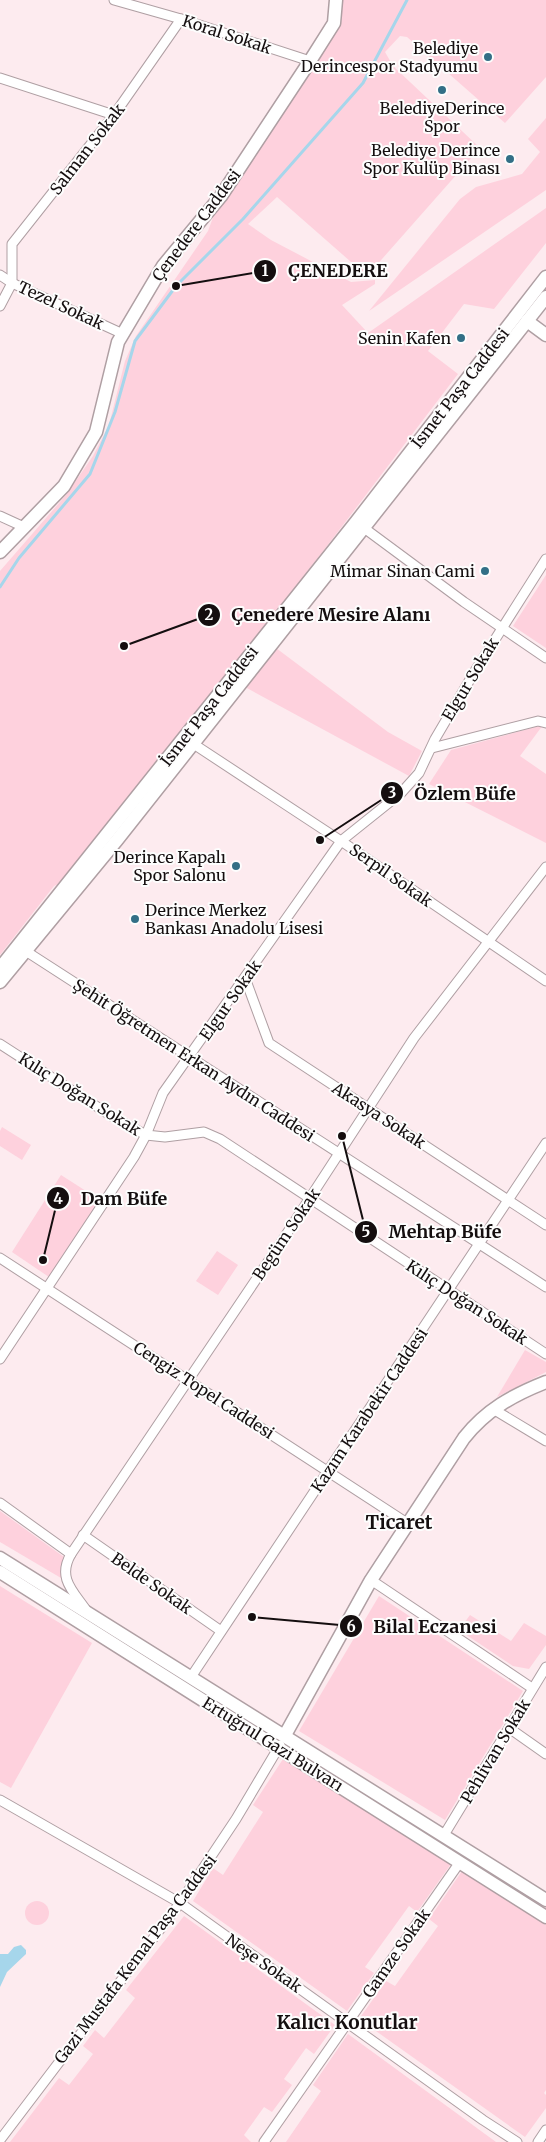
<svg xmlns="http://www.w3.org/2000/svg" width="546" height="2142" font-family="Merriweather,serif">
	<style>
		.green { fill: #fed1dd }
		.water { fill: #a6d6eb }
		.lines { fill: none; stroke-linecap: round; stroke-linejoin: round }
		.stream { stroke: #a6d6eb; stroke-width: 3 }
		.street-casing { stroke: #af9fa3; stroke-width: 11 }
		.secondary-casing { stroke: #af9fa3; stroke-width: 15 }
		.street { stroke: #fff; stroke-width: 9 }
		.secondary { stroke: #fff; stroke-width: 12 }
		.poi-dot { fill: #336f86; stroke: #fdfdfd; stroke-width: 2 }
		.labels { text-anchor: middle; stroke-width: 4; stroke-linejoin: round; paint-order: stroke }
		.street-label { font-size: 16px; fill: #140e0f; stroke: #fdfdfd }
		.poi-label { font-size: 16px; fill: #140e0f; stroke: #fdfdfd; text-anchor: end }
		.quarter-label { font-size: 19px; font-weight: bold; fill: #140e0f; stroke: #fdfdfd }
		.leader { fill: none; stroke: #140e0f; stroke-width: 2 }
		.callout-dot { fill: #140e0f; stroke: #fdfdfd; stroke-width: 2 }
		.mark-label { font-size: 15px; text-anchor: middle; font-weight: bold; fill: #fff }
		.callout-label { font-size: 18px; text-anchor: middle; font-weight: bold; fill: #140e0f; stroke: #fdfdfd; stroke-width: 4; stroke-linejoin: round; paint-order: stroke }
	</style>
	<rect width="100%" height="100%" fill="#fdebef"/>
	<g class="green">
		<path d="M336,0H546V77L505,123L407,37L400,36L385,52L393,66L480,148L367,276L277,197L248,224L271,240L351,282L375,280V284L342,305L368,333L546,208V243L494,309L464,304L428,351L458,374L324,550L61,883L54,886L0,955V571L66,495L93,456L109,425L125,361L136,336L208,231L221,196L334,23Z"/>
		<path d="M546,118V190L369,311L460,199L476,187L522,174L540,152L528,139Z"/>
		<path d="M546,575V648L513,626Z"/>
		<path d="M276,648L388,732L422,751L409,776L245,687Z"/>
		<path d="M543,725L520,756L546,774V843L429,784L451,750Z"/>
		<path d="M2,1127L31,1145L22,1160L0,1146V1131Z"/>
		<path d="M61,1175L100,1200L49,1277L12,1252Z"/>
		<path d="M217,1251L238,1265L218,1295L196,1281Z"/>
		<path d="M525,1350L546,1362V1372L497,1397Z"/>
		<path d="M0,1511L64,1557L61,1578L0,1542Z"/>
		<path d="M0,1586L92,1643L11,1788L0,1782Z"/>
		<path d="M379,1596L523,1691L445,1820L299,1731Z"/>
		<path d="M470,1615L511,1641L524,1623L546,1636V1645L529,1669L513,1666L459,1630Z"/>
		<path d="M283,1759L451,1864L417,1912L409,1906L365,1967L374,1973L347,2011L193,1901L213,1868L223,1875L263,1812L253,1805Z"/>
		<path d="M462,1871L546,1925V2090L544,2093L546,2095V2108L525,2137L359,2019L386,1981L395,1986L438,1926L429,1919Z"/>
		<circle cx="37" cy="1913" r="12"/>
		<path d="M184,1916L335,2025L314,2054L306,2048L284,2079L292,2085L272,2112L264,2107L244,2135L251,2142H10L59,2078L69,2085L93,2054L83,2046L95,2030L104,2038L135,1998L126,1990Z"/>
		<path d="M348,2034L496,2142H286L321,2091L313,2085Z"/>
	</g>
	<path class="water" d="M21,1945L26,1950V1954L7,1972L0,1987V1954H8L14,1947Z"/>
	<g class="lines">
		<path class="stream" d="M0,587L19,558L90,474L115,412L135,341L176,286L243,219L363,83L407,0"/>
		<defs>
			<g id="street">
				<path d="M114,0L181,19L310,61"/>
				<path d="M0,78L114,115"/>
				<path d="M0,275L12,283L123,334"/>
				<path d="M0,306L12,283V244L114,115L181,19"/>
				<path d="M0,516L24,527"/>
				<path d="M360,525L464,602L546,658"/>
				<path d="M189,741L341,841L546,981"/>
				<path d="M432,748L538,721L546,723"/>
				<path d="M21,948L546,1287"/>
				<path d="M245,978L269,1043L546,1225"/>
				<path d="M0,1044L113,1117L146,1135L165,1137L204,1132L220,1139L546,1354"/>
				<path d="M0,1258L407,1523"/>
				<path d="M0,1359L134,1157L146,1135L163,1093L341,841L401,793L419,773L435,739L475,671L546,559"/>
				<path d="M493,1409L546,1441"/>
				<path d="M0,1503L71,1554"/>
				<path d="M83,1535L221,1631"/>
				<path d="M371,1580L532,1688"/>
				<path d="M86,1610C73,1591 57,1578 71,1554L280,1244L414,1038L546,867"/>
				<path d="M191,1677L546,1143"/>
				<path d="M509,1728L546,1754"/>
				<path d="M0,1800L180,1903L483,2120L517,2142"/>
				<path d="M444,1835L546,1667"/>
				<path d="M0,2140L180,1903L236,1819L280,1745"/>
				<path d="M264,2142L460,1862"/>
				<path d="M538,2142L546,2130"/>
			</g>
			<g id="secondary">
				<path d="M527,321L546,335"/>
				<path d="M0,552L64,486L96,432L118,342L163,266L221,196L310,61L334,23L336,0"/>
				<path d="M0,968L356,522L546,277"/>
				<path d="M0,982L117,840L546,297"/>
				<path d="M0,1558L546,1900"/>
				<path d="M0,1572L546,1917"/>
				<path d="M285,1735L371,1580L464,1438C486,1410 513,1395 546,1382"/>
			</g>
		</defs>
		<use href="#street" class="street-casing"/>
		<use href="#secondary" class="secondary-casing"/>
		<use href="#street" class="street"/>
		<use href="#secondary" class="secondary"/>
	</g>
	<g class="poi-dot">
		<circle cx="488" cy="57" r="5"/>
		<circle cx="442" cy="90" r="5"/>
		<circle cx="510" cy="159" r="5"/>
		<circle cx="461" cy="338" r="5"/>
		<circle cx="485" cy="571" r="5"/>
		<circle cx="236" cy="866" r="5"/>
		<circle cx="135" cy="919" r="5"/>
	</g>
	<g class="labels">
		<g class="street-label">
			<text transform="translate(227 34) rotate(18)" y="6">Koral Sokak</text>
			<text transform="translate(87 149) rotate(-52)" y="6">Salman Sokak</text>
			<text transform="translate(196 225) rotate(-53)" y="6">Çenedere Caddesi</text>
			<text transform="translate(61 305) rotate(25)" y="6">Tezel Sokak</text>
			<text transform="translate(460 388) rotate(-52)" y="6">İsmet Paşa Caddesi</text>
			<text transform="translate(470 679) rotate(-59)" y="6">Elgur Sokak</text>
			<text transform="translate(209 706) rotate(-52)" y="6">İsmet Paşa Caddesi</text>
			<text transform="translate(391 875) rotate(35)" y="6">Serpil Sokak</text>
			<text transform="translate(230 1000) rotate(-55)" y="6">Elgur Sokak</text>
			<text transform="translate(194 1060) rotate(33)" y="6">Şehit Öğretmen Erkan Aydın Caddesi</text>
			<text transform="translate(80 1094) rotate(32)" y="6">Kılıç Doğan Sokak</text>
			<text transform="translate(379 1115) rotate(33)" y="6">Akasya Sokak</text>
			<text transform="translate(286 1234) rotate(-56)" y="6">Begüm Sokak</text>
			<text transform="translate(467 1302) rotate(33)" y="6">Kılıç Doğan Sokak</text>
			<text transform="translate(204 1390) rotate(33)" y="6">Cengiz Topel Caddesi</text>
			<text transform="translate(369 1410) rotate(-56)" y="6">Kazım Karabekir Caddesi</text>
			<text transform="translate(152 1583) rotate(35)" y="6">Belde Sokak</text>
			<text transform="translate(273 1744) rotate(32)" y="6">Ertuğrul Gazi Bulvarı</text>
			<text transform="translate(495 1751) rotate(-59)" y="6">Pehlivan Sokak</text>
			<text transform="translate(396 1953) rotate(-55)" y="6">Gamze Sokak</text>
			<text transform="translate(135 1959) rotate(-53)" y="6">Gazi Mustafa Kemal Paşa Caddesi</text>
			<text transform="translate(264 1963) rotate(35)" y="6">Neşe Sokak</text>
		</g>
		<g class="poi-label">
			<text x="478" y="54">Belediye<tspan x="478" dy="18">Derincespor Stadyumu</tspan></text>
			<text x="442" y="114" text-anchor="middle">BelediyeDerince<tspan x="442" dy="18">Spor</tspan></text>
			<text x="500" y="156">Belediye Derince<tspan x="500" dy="18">Spor Kulüp Binası</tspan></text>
			<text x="451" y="344">Senin Kafen</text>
			<text x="475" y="577">Mimar Sinan Cami</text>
			<text x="226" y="863">Derince Kapalı<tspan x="226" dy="18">Spor Salonu</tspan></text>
			<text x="145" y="916" text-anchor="start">Derince Merkez<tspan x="145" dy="18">Bankası Anadolu Lisesi</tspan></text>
		</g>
		<g class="quarter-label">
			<text x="399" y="1529">Ticaret</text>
			<text x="347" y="2029">Kalıcı Konutlar</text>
		</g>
	</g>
	<path class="leader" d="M176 286L265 271M124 646L209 615M320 840L392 793M43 1260L58 1198M342 1136L366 1232M252 1617L351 1626"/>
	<g class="callout-dot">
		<circle cx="176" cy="286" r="5"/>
		<circle cx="124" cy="646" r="5"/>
		<circle cx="320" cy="840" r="5"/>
		<circle cx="43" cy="1260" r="5"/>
		<circle cx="342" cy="1136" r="5"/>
		<circle cx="252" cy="1617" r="5"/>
		<circle cx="265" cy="271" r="12"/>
		<circle cx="209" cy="615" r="12"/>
		<circle cx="392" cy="793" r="12"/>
		<circle cx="58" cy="1198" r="12"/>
		<circle cx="366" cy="1232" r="12"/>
		<circle cx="351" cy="1626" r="12"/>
	</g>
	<g class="mark-label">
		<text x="265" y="276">1</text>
		<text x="209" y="620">2</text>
		<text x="392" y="798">3</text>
		<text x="58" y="1204">4</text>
		<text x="366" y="1237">5</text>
		<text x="351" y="1632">6</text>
	</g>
	<g class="callout-label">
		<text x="338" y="277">ÇENEDERE</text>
		<text x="331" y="621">Çenedere Mesire Alanı</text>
		<text x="465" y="800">Özlem Büfe</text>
		<text x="124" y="1205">Dam Büfe</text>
		<text x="445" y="1238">Mehtap Büfe</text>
		<text x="435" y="1633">Bilal Eczanesi</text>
	</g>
</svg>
